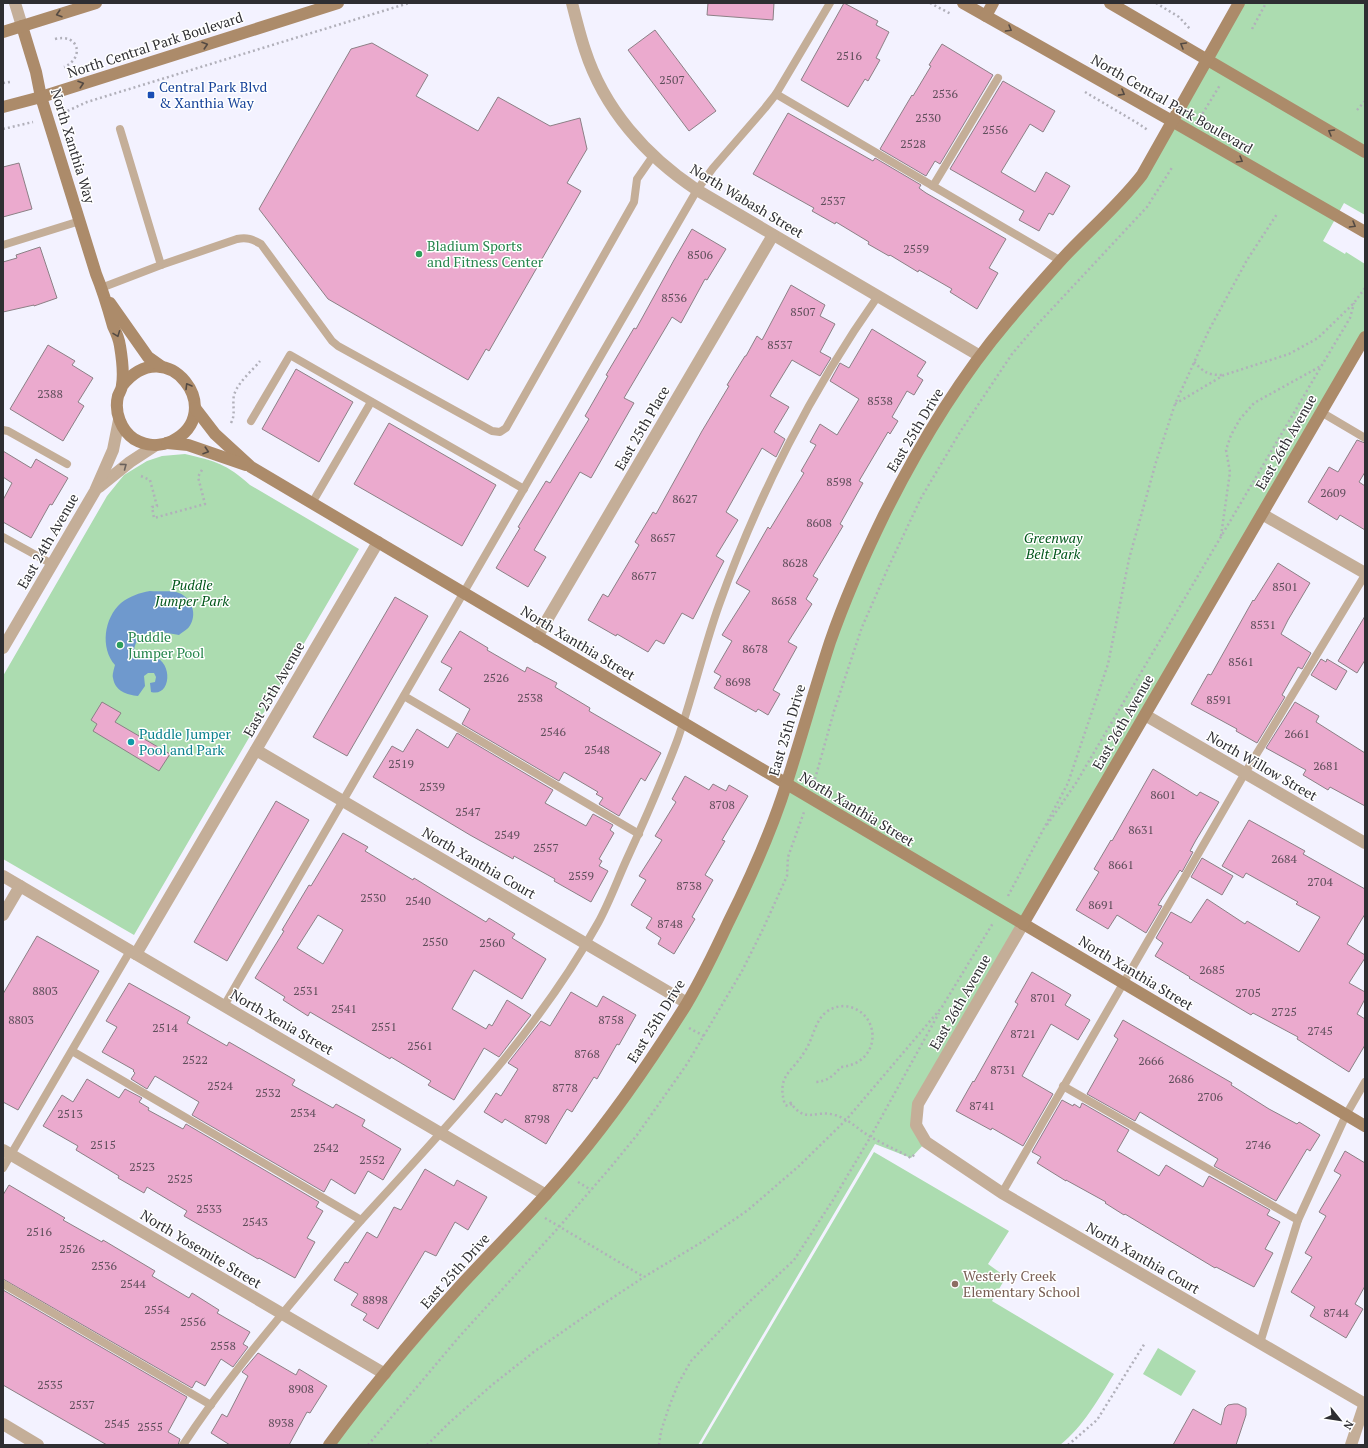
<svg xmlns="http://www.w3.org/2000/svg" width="1368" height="1448" font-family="'PT Serif',serif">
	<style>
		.green { fill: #acdcb0 }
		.water { fill: #6f99cd }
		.building { fill: #ebaace; stroke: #8c8086; fill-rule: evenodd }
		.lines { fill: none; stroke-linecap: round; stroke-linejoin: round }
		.path { stroke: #b1b0ba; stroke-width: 2.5; stroke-dasharray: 2 3; stroke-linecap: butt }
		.lane { stroke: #c4ae98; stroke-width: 8 }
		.street { stroke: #c4ae98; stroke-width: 12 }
		.secondary { stroke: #ac8b6a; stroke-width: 12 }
		.oneway { stroke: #544a43 }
		.oneway2 { stroke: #6a615b }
		.transit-dot { fill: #1a4fb4; stroke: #fff; stroke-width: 1.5 }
		.leisure-dot { fill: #2e9e5b; stroke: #fff; stroke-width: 1.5 }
		.culture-dot { fill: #0f9aa8; stroke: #fff; stroke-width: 1.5 }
		.education-dot { fill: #8d6e63; stroke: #fff; stroke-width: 1.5 }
		.labels { text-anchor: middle; stroke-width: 3; stroke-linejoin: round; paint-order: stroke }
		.number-label { font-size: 12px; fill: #5d4d59 }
		.street-label { font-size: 14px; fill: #2e2e32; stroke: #fff }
		.transit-label { font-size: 14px; fill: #164399; stroke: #fff; text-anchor: start }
		.leisure-label { font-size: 14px; fill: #27864d; stroke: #fff; text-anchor: start }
		.park-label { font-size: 14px; font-style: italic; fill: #00561a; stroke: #fff }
		.culture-label { font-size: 14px; fill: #0d838f; stroke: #fff; text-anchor: start }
		.education-label { font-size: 14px; fill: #785e54; stroke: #fff; text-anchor: start }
	</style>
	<rect width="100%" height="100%" fill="#f3f2ff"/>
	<g class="green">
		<path d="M1239,3H1365V215L1344,203L1323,241L1345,254L1346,252L1365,264V337L918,1104L926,1142L911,1158L875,1144L698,1445H329L546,1195L660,1046L743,893L807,715L883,518L980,356L1128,193Z"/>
		<path d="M185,454C215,461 227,464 250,485L359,549L134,935L3,859V676L107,496L124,475L147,461L162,456Z"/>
		<path d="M874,1152L1009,1231L988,1264L1006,1277L992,1301L1114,1374C1099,1398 1083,1427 1060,1445H701Z"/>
		<path d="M1158,1348L1196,1371L1181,1396L1143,1374Z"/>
	</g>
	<path class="water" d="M150,591C158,592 172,590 179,593C192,598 198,615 189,627C187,630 182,632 179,635C172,634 164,632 157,632C140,631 131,644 135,659C140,658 144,656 150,656C174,658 172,698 151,692L150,683L155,682L156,677L154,673H148L144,676L145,686L138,696C127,695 115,691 113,678C112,675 114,669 115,665C100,648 104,618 121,603C130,596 139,593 150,591Z"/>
	<g class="building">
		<path d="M708,3H774L773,20L707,15Z"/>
		<path d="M844,3L878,21L876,25L889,32L876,58L880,60L868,81L865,79L848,107L801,80Z"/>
		<path d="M655,30L716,111L689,131L628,50Z"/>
		<path d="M372,43L428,75L416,96L478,131L498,97L550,126L580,118L587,149L567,183L581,191L489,351L486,349L468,380L328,299L259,209L351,49Z"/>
		<path d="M942,44L993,75L940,164L935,161L926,176L880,149L912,95L913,96L931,66L929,65Z"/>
		<path d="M1003,81L1055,111L1043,132L1030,124L1001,172L1035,192L1046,172L1070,186L1053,215L1049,213L1039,231L1019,220L1024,211L950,169Z"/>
		<path d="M788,113L873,161L875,158L921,185L919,188L926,193L1006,239L989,268L998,273L977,309L950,292L952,289L919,270L918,272L890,255L889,256L868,244L869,242L836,222L835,224L812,211L814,208L753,174Z"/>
		<path d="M19,163L32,209L3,217V167Z"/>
		<path d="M692,229L726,249L707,280L705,279L681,323L672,317L624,398L634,403L591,478L580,472L534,550L546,557L528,587L496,568L520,528L518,527L546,481L550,483L589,419L585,416L608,376L606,375L634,328L636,329L674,260Z"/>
		<path d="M40,247L57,298L34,306V305L3,312V262L17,258L16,255Z"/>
		<path d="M791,285L825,305L820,316L835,324L820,352L831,358L820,376L792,360L770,396L789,407L774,432L785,439L776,457L762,448L726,512L738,520L716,556L724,561L693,619L682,613L664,644L656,640L648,652L617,634L616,636L588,620L603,594L608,597L639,545L635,542L653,512L656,514L702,431L729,386L727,385L745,356H746L757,336L762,340Z"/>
		<path d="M872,329L926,362L917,376L923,380L914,395L907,391L892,417L898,421L890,434L888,432L859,481L863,483L840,524L843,526L813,576L818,579L806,599L812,604L788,642L797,647L773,690L780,694L768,715L758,709L756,712L714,688L721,676L714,672L732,641L722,635L750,591L736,583L768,527L770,529L804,473L801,471L816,445L810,442L820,424L837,435L859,399L830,381L840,363L849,368Z"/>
		<path d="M48,345L75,361L72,365L93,378L78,402L84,406L63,441L10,409Z"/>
		<path d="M296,369L353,402L319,462L262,429Z"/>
		<path d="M389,423L496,485L462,546L354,484Z"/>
		<path d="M1357,440L1365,443V472L1359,482L1365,486V530L1340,515L1337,520L1308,502L1329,467L1338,472Z"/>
		<path d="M3,451L31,468L36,459L68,478L52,505L50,504L31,538L3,522V500L12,483L3,477Z"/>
		<path d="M1278,563L1310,583L1288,620L1281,634L1311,653L1302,669L1298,667L1282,695L1285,697L1257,743L1236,731L1237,729L1191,704L1208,674L1211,675L1253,600L1254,601Z"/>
		<path d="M395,597L428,616L347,756L313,737Z"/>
		<path d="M1365,616V660L1357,673L1338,661Z"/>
		<path d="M460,631L488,648L487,650L525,672L527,667L557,683L555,687L590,708L589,711L661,753L645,781L641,778L619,816L599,804L603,798L596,794L598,792L564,772L559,781L462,724L470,709L439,690L452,668L441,662Z"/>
		<path d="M1321,659L1326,662L1327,659L1347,671L1336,690L1311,675Z"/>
		<path d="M102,702L121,713L115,722L170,754L159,771L93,731L97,724L91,720Z"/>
		<path d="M1295,702L1319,716L1316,722L1365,753V806L1330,787L1328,790L1303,775L1306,770L1266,748Z"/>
		<path d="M417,729L448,748L457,733L553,790L545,803L586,826L593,814L613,825L610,830L614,833L599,859L602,861L599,866L608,871L591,902L554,881L555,879L514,856L513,859L470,835L373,777L392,746L403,752Z"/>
		<path d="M1153,769L1197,796L1200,792L1219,802L1196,840L1190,851L1193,852L1182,872L1180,870L1158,905L1162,906L1146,933L1117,915L1108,929L1076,910L1099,872L1094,869L1111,840L1112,841Z"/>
		<path d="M685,776L709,790L713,784L726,791L729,785L748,796L722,840L725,841L705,875L713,880L692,917L695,919L674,954L658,944L661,938L646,928L652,918L631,905L646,880L639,876L662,840L655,836L676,802L672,799Z"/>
		<path d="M276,801L309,820L227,961L194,942Z"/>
		<path d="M1249,820L1305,851L1303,854L1365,889V914L1347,944L1365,955V958L1349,983L1365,992V999L1357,1014L1365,1019V1045L1349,1072L1297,1039L1298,1037L1253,1013L1251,1015L1189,978L1190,977L1155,956L1163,943L1156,938L1171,912L1191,923L1207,899L1245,924L1247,921L1299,952L1320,917L1296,904L1298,902L1246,873L1243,878L1222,866Z"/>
		<path d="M343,833L368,847L365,851L413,880L414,878L435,891L486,922L489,918L515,934L512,938L546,959L522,999L474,970L452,1009L486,1029L489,1024L492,1026L507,1000L531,1015L499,1057L484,1048L454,1100L428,1085L431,1081L391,1057L390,1059L310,1012L308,1016L283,1000L285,997L255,978L284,931L282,930L309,885L311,886ZM318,915L343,930L323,964L297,948Z"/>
		<path d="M1202,858L1233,876L1222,895L1191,877Z"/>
		<path d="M37,936L99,971L18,1110L3,1102V994Z"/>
		<path d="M1032,972L1071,995L1065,1005L1090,1020L1078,1040L1051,1024L1028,1065L1022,1076L1053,1094L1023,1146L992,1128L991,1130L956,1111L973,1081L974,1082L1018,1004L1015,1002Z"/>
		<path d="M129,983L190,1017L187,1023L227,1046L229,1042L295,1080L292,1085L333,1108L336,1104L365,1120L362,1126L401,1149L383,1180L368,1171L355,1194L331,1179L324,1192L192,1115L199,1102L155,1076L147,1089L131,1079L135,1073L133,1071L134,1070L102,1052L117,1027L106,1021Z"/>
		<path d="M571,992L597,1007L603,996L636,1015L619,1045L617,1044L597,1079L594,1077L572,1112L567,1109L546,1144L505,1119L502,1123L484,1112L496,1093L501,1096L518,1069L508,1063L541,1021L550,1026Z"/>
		<path d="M1123,1020L1232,1083L1231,1085L1269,1109L1297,1124L1299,1122L1320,1135L1310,1151L1307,1149L1276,1201L1214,1166L1218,1159L1140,1112L1135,1121L1087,1094L1118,1039L1114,1036Z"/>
		<path d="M87,1079L119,1098L125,1089L142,1098L139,1102L149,1108L148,1110L183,1129L186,1124L319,1202L316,1207L323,1211L307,1238L315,1242L295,1278L259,1258L258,1259L184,1216L187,1211L147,1187L144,1193L118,1178L119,1176L76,1150L78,1146L43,1126L62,1095L73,1102Z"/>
		<path d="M1062,1100L1073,1106L1074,1104L1080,1108L1082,1103L1129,1130L1117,1151L1159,1176L1166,1165L1203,1187L1209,1176L1270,1210L1267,1215L1280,1222L1265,1249L1273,1253L1254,1287L1216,1267L1215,1268L1125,1214L1124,1215L1105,1203L1106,1202L1066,1180V1181L1037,1163L1041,1157L1032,1152Z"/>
		<path d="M1345,1151L1365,1163V1286L1355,1304L1363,1309L1346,1338L1310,1316L1315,1307L1291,1292L1312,1257L1305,1253L1326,1216L1319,1212L1341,1175L1334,1171Z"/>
		<path d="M425,1169L454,1186L457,1180L487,1197L468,1230L455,1222L436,1256L425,1251L378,1329L363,1320L367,1314L351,1305L358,1294L334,1280L345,1262L348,1263L367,1232L377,1238L394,1207L401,1210Z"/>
		<path d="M9,1185L65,1218L63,1220L102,1242L103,1240L155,1271L152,1276L189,1298L192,1293L219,1310L217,1313L250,1332L243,1344L248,1347L233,1367L221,1359L205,1386L196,1381L192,1388L3,1279V1195Z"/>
		<path d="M3,1290L187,1397L168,1432L180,1439L178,1445H107L3,1385Z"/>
		<path d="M258,1353L296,1375L299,1369L327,1386L310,1413L307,1412L289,1445H230L211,1433L222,1414L227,1417L248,1376L242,1372Z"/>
		<path d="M1234,1404H1238L1246,1408V1415L1236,1445H1173L1193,1409L1221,1425L1225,1408L1228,1405Z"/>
	</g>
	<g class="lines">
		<g class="path">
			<path d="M930,3L951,14"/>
			<path d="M1156,3L1179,17L1191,30"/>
			<path d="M1252,29L1266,3"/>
			<path d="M55,39C79,33 85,58 64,67"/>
			<path d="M3,83L10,82"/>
			<path d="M1085,92L1139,124L1149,131"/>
			<path d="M1357,110L1365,101"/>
			<path d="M63,113L87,102L409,3"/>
			<path d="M1200,118L1220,85"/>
			<path d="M3,129L33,122"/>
			<path d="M1194,362C1205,373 1208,375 1223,375"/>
			<path d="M1175,404L1224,375L1289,354L1318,338L1354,303L1365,288"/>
			<path d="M231,423C236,414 232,405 234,395C238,382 252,371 260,361"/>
			<path d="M141,476L150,480L157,506L152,507L154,518L205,504L198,477L203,468"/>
			<path d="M1221,536L1230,472L1226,450L1231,435L1240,419L1254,403L1321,366"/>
			<path d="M815,779L834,711L862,627L888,568L921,498L960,432L1012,354L1035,327L1147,207L1173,166"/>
			<path d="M1047,825L1076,783L1322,365L1350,318L1354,303"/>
			<path d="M1008,896L1068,783L1108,664L1129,559L1156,462L1175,404L1209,330L1247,260L1277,214"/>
			<path d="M689,1028L704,1036"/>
			<path d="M790,1102C806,1125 815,1109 835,1115C847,1118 858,1129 869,1136C883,1144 897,1150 911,1158L915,1154"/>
			<path d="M792,1104L788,1106L785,1105C776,1075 792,1073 805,1051C813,1039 814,1024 824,1014C829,1009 837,1006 844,1006C881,1009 884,1063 841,1067C833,1076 827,1082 814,1082"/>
			<path d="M578,1182L591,1190"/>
			<path d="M545,1218L644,1277"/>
			<path d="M368,1445L459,1337L559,1227L610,1168L637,1135L687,1064L742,971L763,929L787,876L788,857L804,812"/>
			<path d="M427,1445L449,1423L492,1385L535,1351L588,1314L644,1277L702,1242L748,1210L799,1166L846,1120L942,1007L993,923"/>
			<path d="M659,1445L661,1431L669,1407L678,1384L691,1361L732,1318L794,1260L833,1200L871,1136L939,1013"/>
			<path d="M1068,1445L1097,1420L1145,1343"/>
		</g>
		<g class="lane">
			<path d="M776,94L1061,261"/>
			<path d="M120,129L161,265"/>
			<path d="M933,186L998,78"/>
			<path d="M3,245L80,221"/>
			<path d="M101,288L161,265L237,239C247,237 252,239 261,244L332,341L338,346L492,431L500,432L506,428L634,202L637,179L653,156"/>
			<path d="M1321,412L1365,438"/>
			<path d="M251,421L290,355L524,489"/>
			<path d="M3,430L8,431L67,464"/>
			<path d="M312,503L371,402"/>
			<path d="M3,537L52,564"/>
			<path d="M404,696L639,834"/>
			<path d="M224,1006L697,190L713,168L765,108L776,94L830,3"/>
			<path d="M72,1051L361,1220"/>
			<path d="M1063,1086L1298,1220"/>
			<path d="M3,1168L130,951"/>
			<path d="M1002,1193L1245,773L1365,575"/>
			<path d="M3,1284L211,1405"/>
			<path d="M1260,1343L1298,1220L1346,1115L1365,1082"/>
			<path d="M183,1445C219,1390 261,1339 303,1289C324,1264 344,1239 365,1216C449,1124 537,1033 598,923C609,903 617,881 626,861C644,822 662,781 677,741C693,696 703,650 719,605C757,498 812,389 878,296"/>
		</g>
		<g class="street">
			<path d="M15,3L22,26"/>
			<path d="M572,3C576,19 580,35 585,50C604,109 646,156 697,190L980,356"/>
			<path d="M99,487L130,462L156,445"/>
			<path d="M1262,514L1365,573"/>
			<path d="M537,637L773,235"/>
			<path d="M3,648L95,491L113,450L119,420"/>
			<path d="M1145,715L1365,843"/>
			<path d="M256,750L687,1003"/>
			<path d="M3,876L546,1195"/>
			<path d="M3,915L20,886"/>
			<path d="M1023,924L918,1104L916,1125L926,1142L1002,1193L1365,1404"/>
			<path d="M136,954L378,542"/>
			<path d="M3,1150L385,1374"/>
			<path d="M3,1424L38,1445"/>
			<path d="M1351,1445L1365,1403"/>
		</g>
		<g class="secondary">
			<path d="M963,3L1172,121L1365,232"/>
			<path d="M1110,3L1365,152"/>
			<path d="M986,16L993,3"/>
			<path d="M22,26L36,72L41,97L96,274C103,291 108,308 113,326C116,332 119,339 120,346C122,358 124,373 122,385C122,389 119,393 118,396C114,412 121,430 134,439C146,446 160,447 172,441C229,413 167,329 122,386"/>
			<path d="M3,32L96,3"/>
			<path d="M3,107L41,97L338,3"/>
			<path d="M110,303L148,357L162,367"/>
			<path d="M195,408L215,434L251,467L1365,1126"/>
			<path d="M167,443L188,445L246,465"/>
			<path d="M1023,924L1365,337"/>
			<path d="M329,1445C370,1389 415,1336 461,1285C499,1244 539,1205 575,1161C616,1112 652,1059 686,1005C702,978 715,951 728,923C751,877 772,830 787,782C802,735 815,688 830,642C845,599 864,556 884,515C918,447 958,380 1007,322C1025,300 1044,279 1063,258C1089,230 1118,206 1142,175L1239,3"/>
		</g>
	</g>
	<defs><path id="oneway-chevron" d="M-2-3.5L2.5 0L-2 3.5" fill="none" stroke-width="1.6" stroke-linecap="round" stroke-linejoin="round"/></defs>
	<g class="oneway">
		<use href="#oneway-chevron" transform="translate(59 14) rotate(163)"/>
		<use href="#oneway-chevron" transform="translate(1009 29) rotate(30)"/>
		<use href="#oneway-chevron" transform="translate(205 45) rotate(-18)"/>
		<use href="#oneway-chevron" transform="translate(1183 45) rotate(-150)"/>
		<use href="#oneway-chevron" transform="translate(81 84) rotate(-18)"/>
		<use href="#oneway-chevron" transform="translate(1122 93) rotate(29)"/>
		<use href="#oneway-chevron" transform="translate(1331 132) rotate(-150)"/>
		<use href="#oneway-chevron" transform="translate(1240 160) rotate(30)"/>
		<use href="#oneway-chevron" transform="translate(1353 225) rotate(30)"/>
		<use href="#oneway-chevron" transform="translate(117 334) rotate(69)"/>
		<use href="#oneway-chevron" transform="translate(188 386) rotate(-121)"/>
		<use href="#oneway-chevron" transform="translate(206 451) rotate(18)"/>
	</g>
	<use class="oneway2" href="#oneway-chevron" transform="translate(124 466) rotate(-37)"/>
	<rect class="transit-dot" x="147" y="91" width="8" height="8" rx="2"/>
	<g class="leisure-dot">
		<circle cx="419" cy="254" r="4"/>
		<circle cx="120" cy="645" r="4"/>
	</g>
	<circle class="culture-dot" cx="131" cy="742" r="4"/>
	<circle class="education-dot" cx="955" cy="1284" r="4"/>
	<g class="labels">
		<g class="number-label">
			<text x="849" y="60">2516</text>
			<text x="672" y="84">2507</text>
			<text x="945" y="98">2536</text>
			<text x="928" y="122">2530</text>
			<text x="995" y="134">2556</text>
			<text x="913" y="148">2528</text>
			<text x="833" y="205">2537</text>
			<text x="916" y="253">2559</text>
			<text x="700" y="259">8506</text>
			<text x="674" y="302">8536</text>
			<text x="803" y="316">8507</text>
			<text x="780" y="349">8537</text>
			<text x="50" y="398">2388</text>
			<text x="880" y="405">8538</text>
			<text x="839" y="486">8598</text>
			<text x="1333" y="497">2609</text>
			<text x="685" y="503">8627</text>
			<text x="819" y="527">8608</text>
			<text x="663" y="542">8657</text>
			<text x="795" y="567">8628</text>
			<text x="644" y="580">8677</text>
			<text x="1285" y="591">8501</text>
			<text x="784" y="605">8658</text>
			<text x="1263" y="629">8531</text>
			<text x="755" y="653">8678</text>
			<text x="1241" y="666">8561</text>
			<text x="496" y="682">2526</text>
			<text x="738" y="686">8698</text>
			<text x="530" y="702">2538</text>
			<text x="1219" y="704">8591</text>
			<text x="553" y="736">2546</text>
			<text x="1297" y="738">2661</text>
			<text x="597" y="754">2548</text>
			<text x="401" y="768">2519</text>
			<text x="1326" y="770">2681</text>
			<text x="432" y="791">2539</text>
			<text x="1163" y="799">8601</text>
			<text x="722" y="809">8708</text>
			<text x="468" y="816">2547</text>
			<text x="1141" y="834">8631</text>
			<text x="507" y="839">2549</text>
			<text x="546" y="852">2557</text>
			<text x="1284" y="863">2684</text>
			<text x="1121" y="869">8661</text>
			<text x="581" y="880">2559</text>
			<text x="1320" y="886">2704</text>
			<text x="689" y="890">8738</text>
			<text x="373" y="902">2530</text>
			<text x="418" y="905">2540</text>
			<text x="1101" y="909">8691</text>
			<text x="670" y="928">8748</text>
			<text x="435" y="946">2550</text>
			<text x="492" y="947">2560</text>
			<text x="1212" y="974">2685</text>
			<text x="45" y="995">8803</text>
			<text x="306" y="995">2531</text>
			<text x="1248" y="997">2705</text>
			<text x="1043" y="1002">8701</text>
			<text x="344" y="1013">2541</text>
			<text x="1284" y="1016">2725</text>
			<text x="21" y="1024">8803</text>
			<text x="611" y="1024">8758</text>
			<text x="384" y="1031">2551</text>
			<text x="165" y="1032">2514</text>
			<text x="1320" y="1035">2745</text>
			<text x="1023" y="1038">8721</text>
			<text x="420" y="1050">2561</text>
			<text x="587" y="1058">8768</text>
			<text x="195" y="1064">2522</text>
			<text x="1151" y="1065">2666</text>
			<text x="1003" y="1074">8731</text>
			<text x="1181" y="1083">2686</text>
			<text x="220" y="1090">2524</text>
			<text x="565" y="1092">8778</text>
			<text x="268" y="1097">2532</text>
			<text x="1210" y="1101">2706</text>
			<text x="982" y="1110">8741</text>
			<text x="303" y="1117">2534</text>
			<text x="70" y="1118">2513</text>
			<text x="537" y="1123">8798</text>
			<text x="103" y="1149">2515</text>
			<text x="1258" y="1149">2746</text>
			<text x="326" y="1152">2542</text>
			<text x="372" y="1164">2552</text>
			<text x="142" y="1171">2523</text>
			<text x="180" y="1183">2525</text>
			<text x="209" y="1213">2533</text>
			<text x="255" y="1226">2543</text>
			<text x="39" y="1236">2516</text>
			<text x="72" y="1253">2526</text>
			<text x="104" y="1270">2536</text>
			<text x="133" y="1288">2544</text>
			<text x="375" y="1304">8898</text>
			<text x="157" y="1314">2554</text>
			<text x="1336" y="1317">8744</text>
			<text x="193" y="1326">2556</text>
			<text x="223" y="1350">2558</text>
			<text x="50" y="1389">2535</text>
			<text x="301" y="1393">8908</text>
			<text x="82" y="1409">2537</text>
			<text x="281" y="1427">8938</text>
			<text x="117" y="1428">2545</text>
			<text x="150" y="1431">2555</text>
		</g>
		<g class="street-label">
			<text transform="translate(155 45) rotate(-18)" y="5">North Central Park Boulevard</text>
			<text transform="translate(1172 104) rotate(30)" y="5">North Central Park Boulevard</text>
			<text transform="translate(73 146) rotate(73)" y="5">North Xanthia Way</text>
			<text transform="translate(747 201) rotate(31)" y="5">North Wabash Street</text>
			<text transform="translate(642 428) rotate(-60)" y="5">East 25th Place</text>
			<text transform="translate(915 430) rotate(-59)" y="5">East 25th Drive</text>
			<text transform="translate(1286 442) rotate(-60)" y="5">East 26th Avenue</text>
			<text transform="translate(48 541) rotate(-60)" y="5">East 24th Avenue</text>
			<text transform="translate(578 643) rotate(31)" y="5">North Xanthia Street</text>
			<text transform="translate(274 689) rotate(-60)" y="5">East 25th Avenue</text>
			<text transform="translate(1123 722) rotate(-60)" y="5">East 26th Avenue</text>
			<text transform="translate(787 730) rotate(-73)" y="5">East 25th Drive</text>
			<text transform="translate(1262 766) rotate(30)" y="5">North Willow Street</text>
			<text transform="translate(857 809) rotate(31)" y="5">North Xanthia Street</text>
			<text transform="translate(479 863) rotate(30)" y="5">North Xanthia Court</text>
			<text transform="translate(1136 973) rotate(31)" y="5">North Xanthia Street</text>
			<text transform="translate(960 1002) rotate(-60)" y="5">East 26th Avenue</text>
			<text transform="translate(656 1021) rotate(-58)" y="5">East 25th Drive</text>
			<text transform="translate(282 1022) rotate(30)" y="5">North Xenia Street</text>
			<text transform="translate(201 1249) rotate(31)" y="5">North Yosemite Street</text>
			<text transform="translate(1143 1258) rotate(30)" y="5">North Xanthia Court</text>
			<text transform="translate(455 1271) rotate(-48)" y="5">East 25th Drive</text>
		</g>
		<g class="transit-label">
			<text x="159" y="92">Central Park Blvd<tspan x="159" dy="16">&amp; Xanthia Way</tspan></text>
		</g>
		<g class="leisure-label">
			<text x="427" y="251">Bladium Sports<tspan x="427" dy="16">and Fitness Center</tspan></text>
			<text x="128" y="642">Puddle<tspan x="128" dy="16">Jumper Pool</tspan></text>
		</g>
		<g class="park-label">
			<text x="1053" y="543">Greenway<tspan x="1053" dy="16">Belt Park</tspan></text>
			<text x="192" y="590">Puddle<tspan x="192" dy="16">Jumper Park</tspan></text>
		</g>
		<g class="culture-label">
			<text x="139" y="739">Puddle Jumper<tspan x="139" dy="16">Pool and Park</tspan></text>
		</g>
		<g class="education-label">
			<text x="963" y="1281">Westerly Creek<tspan x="963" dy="16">Elementary School</tspan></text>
		</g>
	</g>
	<rect width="1368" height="1448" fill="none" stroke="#2e2e32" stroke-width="8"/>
	<g transform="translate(1340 1420) rotate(120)" stroke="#ffffff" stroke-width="3" paint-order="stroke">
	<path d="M0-3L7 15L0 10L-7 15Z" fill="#2e2e32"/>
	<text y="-6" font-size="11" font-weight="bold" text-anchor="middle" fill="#2e2e32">N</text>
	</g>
</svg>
